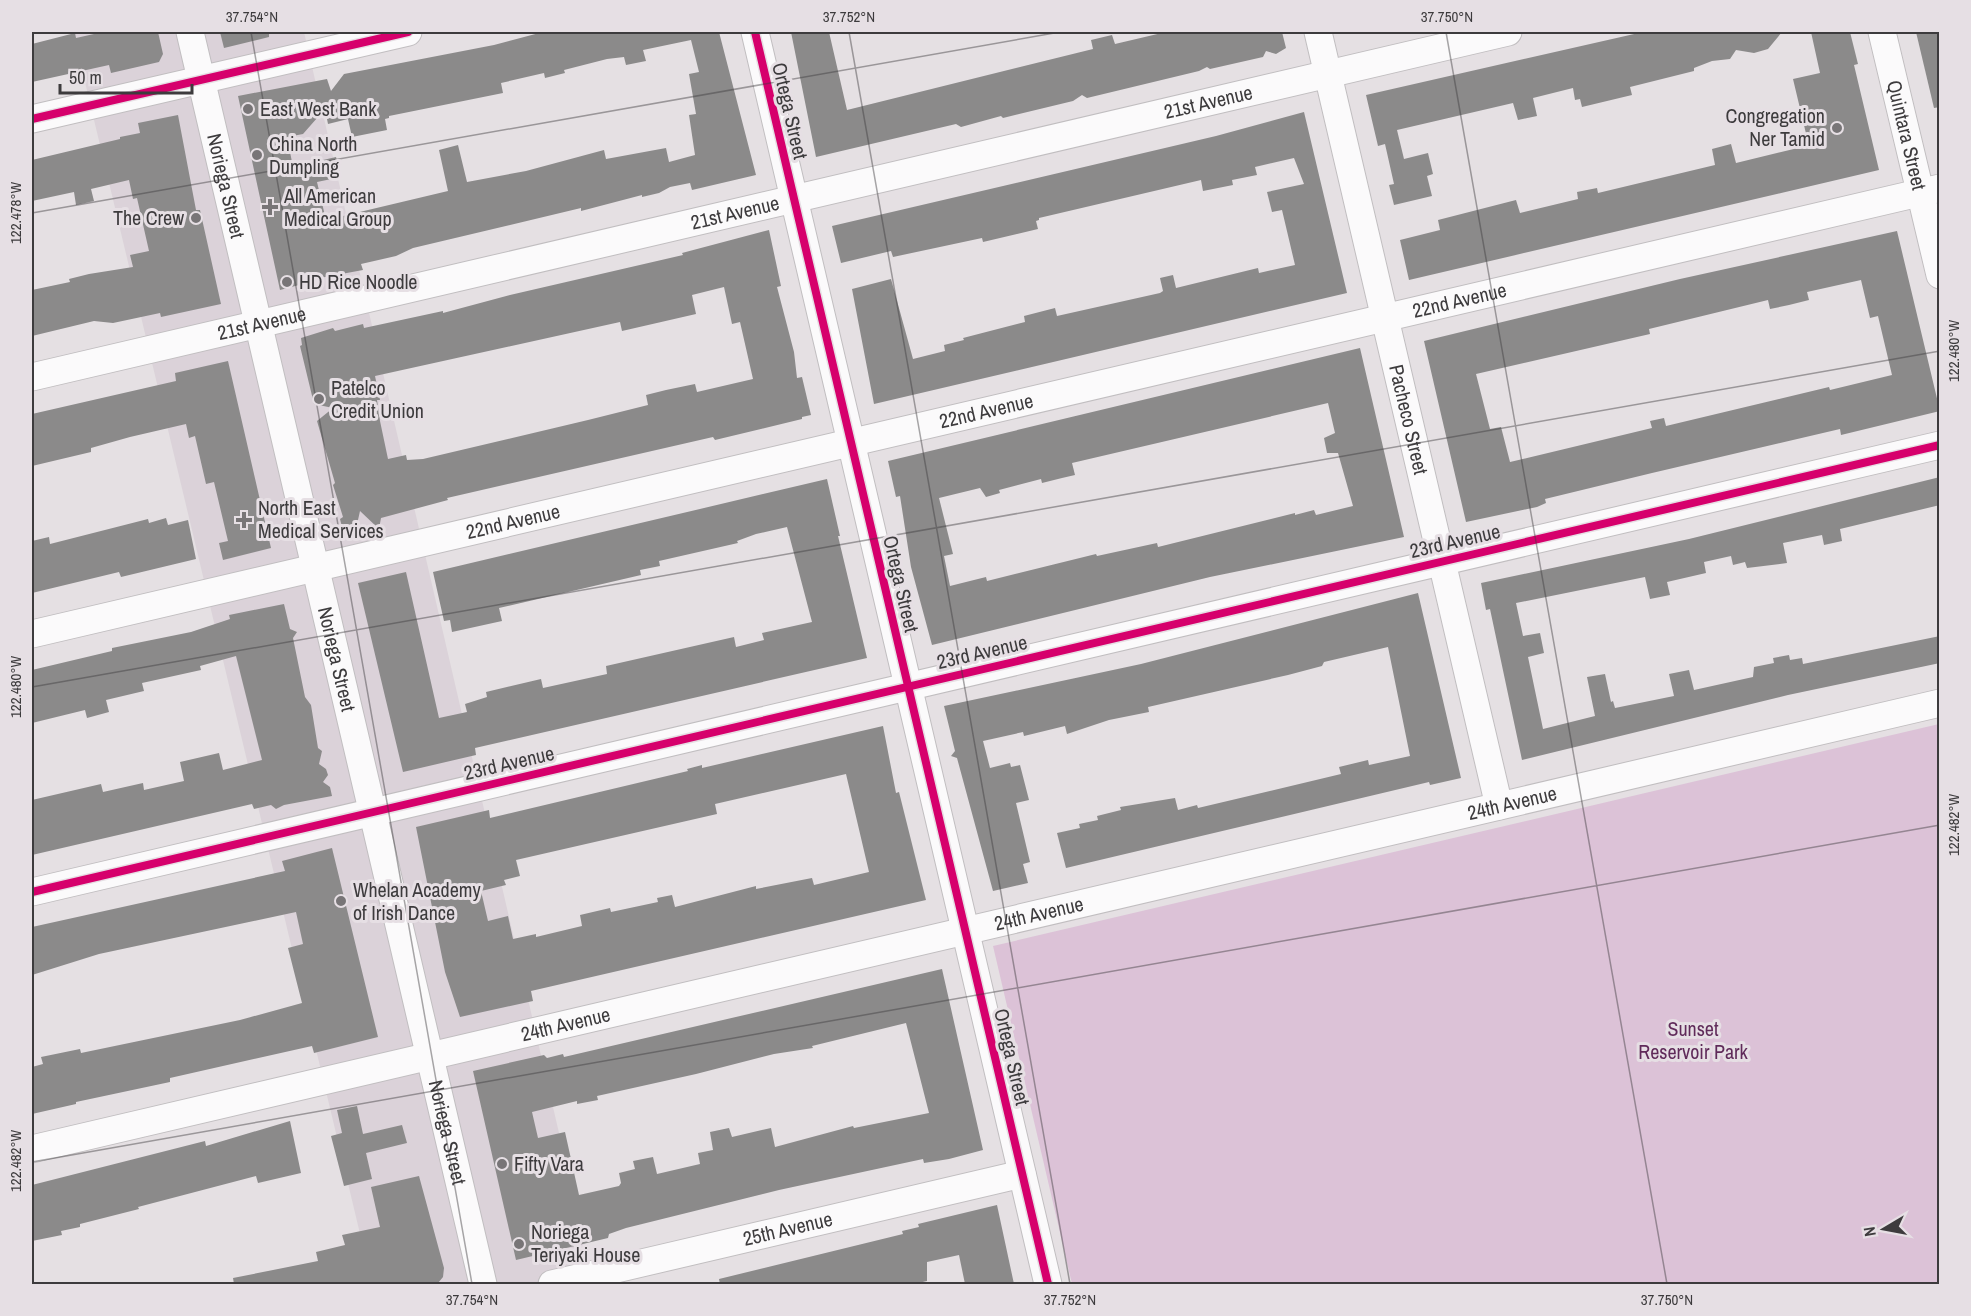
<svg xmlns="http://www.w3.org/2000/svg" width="1971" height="1316" font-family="'Archivo Narrow',sans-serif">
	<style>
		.built { fill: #dbd2d9 }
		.green { fill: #dcc2d7 }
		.building { fill: #8b8a8a; fill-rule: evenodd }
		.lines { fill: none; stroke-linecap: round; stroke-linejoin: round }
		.minor-casing { stroke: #c1bec0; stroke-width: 29 }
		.minor { stroke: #fbfafb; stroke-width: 27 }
		.cycleway-casing { stroke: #e6dfe4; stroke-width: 11 }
		.cycleway { stroke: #d6006c; stroke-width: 8 }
		.ticks { fill: none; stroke: #3d3b3d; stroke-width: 1.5; stroke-opacity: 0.45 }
		.poi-dot { fill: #787577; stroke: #e6dfe4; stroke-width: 2 }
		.labels { text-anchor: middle; stroke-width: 6; stroke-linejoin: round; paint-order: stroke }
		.street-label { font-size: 20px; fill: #3d3b3d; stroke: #e6dfe4 }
		.poi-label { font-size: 20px; fill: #3d3b3d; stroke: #e6dfe4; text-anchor: start }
		.park-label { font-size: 20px; fill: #602b5a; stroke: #e6dfe4 }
		.neatline { fill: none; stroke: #3d3b3d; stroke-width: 2 }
		.ticks-label { font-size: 15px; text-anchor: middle; fill: #3d3b3d }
	</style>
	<rect width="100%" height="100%" fill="#e5e0e3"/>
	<path class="built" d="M73,32H304L594,1284H372Z"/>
	<path class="green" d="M1939,724V1284H1072L993,946Z"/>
	<g class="building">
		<path d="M103,32H158L163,54L159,62L111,73L109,65L32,82V44L75,33L76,38Z"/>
		<path d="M220,32H269V37L224,48Z"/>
		<path d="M543,32H719L756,175L692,190L690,183L670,187L659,193L642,197V195L581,211V208L413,248L396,256L361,264L363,270L298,282L299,285L280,290L238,96L327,79L331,91L344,74L494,45ZM691,40L699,72L689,74L696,114L689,115L695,155L669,162L666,148L606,159L604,150L526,171L467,182L458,145L439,150L448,191L326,220L317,182L341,177L336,157L293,167L287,137L303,134L325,109L328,124L348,119L352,137L387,130L385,119L389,118V116L503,93L501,83L544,73L545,78L565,73L564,70L607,59L624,57L626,65L646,61L643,50Z"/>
		<path d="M791,32H829L847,110L1093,49L1091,40L1112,35L1115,44L1166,32H1282L1286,48L1276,54L1266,51L1263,57L1210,69L1207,67L1199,71L1087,98L1082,95L1073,101L1003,118L1001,116L961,127L956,124L816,157Z"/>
		<path d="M1643,32H1782L1768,49L1754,53L1736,50L1730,59L1712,61L1694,68V71L1630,87L1632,95L1582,107L1580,99L1575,100L1573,88L1533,98L1537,116L1518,120L1513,103L1397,130L1404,159L1428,153L1433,174L1427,176L1432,196L1394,205L1389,185L1394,184L1385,144L1378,146L1366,95Z"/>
		<path d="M1811,32H1850L1858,64L1854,65L1879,170L1409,280L1400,240L1440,230L1438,220L1516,200L1520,213L1578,199L1577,192L1597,188L1598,193L1715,165L1712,149L1731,144L1736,163L1798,148L1797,145L1808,142L1793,79L1820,73Z"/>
		<path d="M1916,32H1938L1940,107L1934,108Z"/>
		<path d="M1304,112L1347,293L874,404L852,289L891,279L913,359L945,351L944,345L964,340L963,338L1025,322L1024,316L1055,308L1057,316L1160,293L1163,291L1160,278L1173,275L1176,288L1258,268L1259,273L1295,265L1282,210L1272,212L1267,192L1304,184L1294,158L1255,167L1257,175L1232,180L1233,185L1203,191L1201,180L1039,218V220L1036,221L1038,229L983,242L982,238L893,257L891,251L841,263L832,226L1216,136Z"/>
		<path d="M178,115L196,210H200L221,304L161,317L160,313L113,323L94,321L32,336V290L70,282L69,279L89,274L133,267L130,255L149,251L137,198L133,199L129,180L91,189L94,201L76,205L74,192L32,201V160L120,139V137L140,133L138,123Z"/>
		<path d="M769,230L781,286L777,287L794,352L797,378L802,377L811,415L802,417V419L715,440L713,437L447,498L448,500L381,518L379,529L360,511L356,529L348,530L342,527L340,519L343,517L333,485L335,483L317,421L333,408L314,404L300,346L302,345L301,338L333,328L335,331L363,324L364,328L443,311V313L510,295L683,255L682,253ZM724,287L732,324L740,322L753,379L697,392L695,384L666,390L646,395L648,405L588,420L423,459L407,460L406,455L388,459L380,421L377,400H380L375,376L620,322L622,331L696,314L692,295Z"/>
		<path d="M1897,231L1940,411L1841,435L1840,429L1652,473L1545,499L1546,503L1537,507L1466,522L1424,341L1680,279ZM1861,280L1870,318L1878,316L1892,375L1830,390L1829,387L1666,426L1664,418L1650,421L1652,428L1510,462L1501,427L1490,429L1476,374L1650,334L1649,329L1768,300L1770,309L1789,305L1809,300L1807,292Z"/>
		<path d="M1360,348L1404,537L1210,577L932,645L911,567L900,496L896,497L888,461ZM1328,403L1335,433L1324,438L1327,453H1338L1353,506L1316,515L1314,510L1295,515V513L1158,547L1157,543L1097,556L1096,554L987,581L986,577L950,586L944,556L953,554L939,498L980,488L986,497L1000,493L999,490L1041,479L1042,483L1062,478L1075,475L1072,463Z"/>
		<path d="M228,361L271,548L223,560L219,543L228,541L214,482L206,484L195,436L189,438L186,424L130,437L91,448V452L32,466V414L176,381L175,373Z"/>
		<path d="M1940,477V505L1840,529L1842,541L1824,545L1822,535L1783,543L1787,563L1747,568L1745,562L1733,565L1731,556L1704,562L1706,573L1667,582L1670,595L1650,599L1645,577L1516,603L1523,636L1540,633L1544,653L1528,657L1543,729L1595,716L1587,677L1605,674L1611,702L1613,701L1615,708L1674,696L1669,674L1689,670L1694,690L1753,677L1754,667L1774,663L1773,658L1789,655L1790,660L1802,658L1803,664L1940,636V663L1788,695L1522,760L1490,609L1486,610L1481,583L1689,539Z"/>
		<path d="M827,479L840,536H838L867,658L475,748L476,755L403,772L358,583L406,572L439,718L467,712L465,704L487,697L486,692L541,679L543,688L607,674L606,666L734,637L736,647L764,640L762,633L812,622L787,527L756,534L737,541L738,543L659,561L660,566L640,570L641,575L499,608L502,621L452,632L450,620L444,621L433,572Z"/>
		<path d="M166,518L168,525L188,520L196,559L121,577L119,572L32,593V541L49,537L50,544L148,519L149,523Z"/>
		<path d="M1418,593L1461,778L1430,785L1429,782L1066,868L1057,833L1080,828L1079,824L1098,820L1097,816L1121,810L1120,807L1175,798L1178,810L1197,805L1198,808L1341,774L1339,767L1368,760L1369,765L1410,756L1388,647L1324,662L1322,666L1288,675L1148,707L1149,712L1109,720L1067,734L1065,726L1024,736L1023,732L983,741L990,768L1010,763L1011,767L1020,765L1029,800L1016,803L1030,862L1023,864L1028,883L993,891L957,758L951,756L955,751L944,706L1141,664Z"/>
		<path d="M284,604L290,629L297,632L293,638L305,697L311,705L318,748L322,751L319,764L326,769L328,775L323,782L330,787L332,796L284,805L276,809L271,805L254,809L252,804L32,855V800L101,784L103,792L143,783L144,790L184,781L180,762L219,753L223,770L262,760L236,656L200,666L201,670L142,683L144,691L106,700L109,712L87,718L85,710L32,723V670L112,651V648L191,632L230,619L229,615Z"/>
		<path d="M883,726L896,793L899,792L926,900L531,991L533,1001L460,1017L445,972L416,827L489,810L490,818L688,771L687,769L702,765V768ZM846,774L869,872L814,885L812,878L756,889V886L675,907L672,895L657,898L658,902L611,912L610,908L580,915L582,926L536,937V934L513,939L508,916L488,921L481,891L506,885L504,880L520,876L516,860L717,814L715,804Z"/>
		<path d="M332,848L378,1037L314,1053L312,1046L170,1078V1082L76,1102V1104L32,1114V1067L43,1064L41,1057L80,1049L81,1053L240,1020L302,1003L288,948L303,944L296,912L99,954L32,975V927L285,871L282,861Z"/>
		<path d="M942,969L983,1150L949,1159L924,1163L923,1159L779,1190L626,1228L609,1234L608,1238L516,1260L473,1071L544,1055L547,1058L563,1054L564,1057ZM906,1023L929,1113L854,1128L853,1126L775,1147L771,1128L732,1137L729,1128L710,1132L713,1150L698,1153L700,1164L657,1174L653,1157L633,1161L635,1169L619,1173L621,1183L619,1186L579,1195L565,1132L538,1138L532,1112L577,1101V1104L598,1100L597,1096L696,1074L774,1054L813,1048L812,1046Z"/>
		<path d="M357,1106L363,1134L402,1125L407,1143L366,1153L372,1179L344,1186L331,1136L342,1133L337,1110Z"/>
		<path d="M290,1121L301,1173L258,1183L256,1176L138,1207L139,1209L80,1224V1227L61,1231L62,1235L32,1241V1185L205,1141L206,1146Z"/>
		<path d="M419,1176L444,1268L443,1277L438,1283L234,1284L233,1278L318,1261L316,1252L345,1245L342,1235L380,1227L371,1187Z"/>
		<path d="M997,1205L1014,1284H965L959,1255L927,1262V1281L914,1284H720L719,1279L903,1234L902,1231L919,1227L918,1224Z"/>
	</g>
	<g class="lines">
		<defs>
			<g id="minor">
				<path id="s1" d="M190,32L483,1284"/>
				<path d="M755,32L1048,1284"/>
				<path id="s2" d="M1318,32L1499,806"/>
				<path id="s3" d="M1882,32L1940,275"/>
				<path d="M32,119L408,32"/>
				<path id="s4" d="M32,377L1508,32"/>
				<path id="s5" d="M32,634L1940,188"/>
				<path d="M32,892L1940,445"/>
				<path id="s6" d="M32,1149L1940,703"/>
				<path id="s7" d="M552,1284L1022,1174"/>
			</g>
		</defs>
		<use href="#minor" class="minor-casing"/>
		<use href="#minor" class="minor"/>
		<defs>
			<g id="cycleway">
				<path d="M755,32L1048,1284"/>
				<path d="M32,119L408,32"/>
				<path d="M32,892L1940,445"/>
			</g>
		</defs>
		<use href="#cycleway" class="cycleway-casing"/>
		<use href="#cycleway" class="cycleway"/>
	</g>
	<path class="ticks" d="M251,32L472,1284M849,32L1070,1284M1446,32L1667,1284M32,213L1060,32M32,687L1940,351M32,1162L1940,825"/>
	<g class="poi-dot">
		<circle cx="248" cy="109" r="6"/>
		<circle cx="1837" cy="128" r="6"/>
		<circle cx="257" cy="155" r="6"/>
		<path d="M267 198h6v6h6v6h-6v6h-6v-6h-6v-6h6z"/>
		<circle cx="196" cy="218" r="6"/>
		<circle cx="287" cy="282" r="6"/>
		<circle cx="319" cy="399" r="6"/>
		<path d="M241 511h6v6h6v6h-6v6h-6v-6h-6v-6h6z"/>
		<circle cx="341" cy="901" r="6"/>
		<circle cx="502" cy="1164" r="6"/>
		<circle cx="519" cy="1244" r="6"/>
	</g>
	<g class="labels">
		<g class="street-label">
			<text dy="7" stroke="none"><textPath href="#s4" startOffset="1208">21st Avenue</textPath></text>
			<text transform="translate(790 111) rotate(77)" y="7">Ortega Street</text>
			<text dy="7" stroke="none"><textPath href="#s3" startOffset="106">Quintara Street</textPath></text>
			<text dy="7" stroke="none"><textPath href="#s1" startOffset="158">Noriega Street</textPath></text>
			<text dy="7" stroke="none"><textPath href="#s4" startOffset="722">21st Avenue</textPath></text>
			<text dy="7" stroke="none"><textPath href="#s5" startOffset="1466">22nd Avenue</textPath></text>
			<text dy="7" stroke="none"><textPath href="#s4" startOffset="236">21st Avenue</textPath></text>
			<text dy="7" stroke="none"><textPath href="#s5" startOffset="980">22nd Avenue</textPath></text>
			<text dy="7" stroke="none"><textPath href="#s2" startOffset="398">Pacheco Street</textPath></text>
			<text dy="7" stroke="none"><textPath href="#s5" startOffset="494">22nd Avenue</textPath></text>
			<text transform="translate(1455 541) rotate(-13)" y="7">23rd Avenue</text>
			<text transform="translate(901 584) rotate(77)" y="7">Ortega Street</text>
			<text transform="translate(982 652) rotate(-13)" y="7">23rd Avenue</text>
			<text dy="7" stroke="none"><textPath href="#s1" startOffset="644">Noriega Street</textPath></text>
			<text transform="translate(509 763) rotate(-13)" y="7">23rd Avenue</text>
			<text dy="7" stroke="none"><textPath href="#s6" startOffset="1520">24th Avenue</textPath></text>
			<text dy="7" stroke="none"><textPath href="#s6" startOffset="1034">24th Avenue</textPath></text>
			<text dy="7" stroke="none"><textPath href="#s6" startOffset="548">24th Avenue</textPath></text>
			<text transform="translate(1012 1057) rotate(77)" y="7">Ortega Street</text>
			<text dy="7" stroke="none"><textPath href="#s1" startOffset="1130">Noriega Street</textPath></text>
			<text dy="7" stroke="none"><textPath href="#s7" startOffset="242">25th Avenue</textPath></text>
		</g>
		<g class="poi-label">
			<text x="260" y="116">East West Bank</text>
			<text x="1825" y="123" text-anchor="end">Congregation<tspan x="1825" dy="23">Ner Tamid</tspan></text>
			<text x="269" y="151">China North<tspan x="269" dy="23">Dumpling</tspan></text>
			<text x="284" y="203">All American<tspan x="284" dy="23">Medical Group</tspan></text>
			<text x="184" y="225" text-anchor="end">The Crew</text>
			<text x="299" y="289">HD Rice Noodle</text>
			<text x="331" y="395">Patelco<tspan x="331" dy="23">Credit Union</tspan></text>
			<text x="258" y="515">North East<tspan x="258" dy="23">Medical Services</tspan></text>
			<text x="353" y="897">Whelan Academy<tspan x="353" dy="23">of Irish Dance</tspan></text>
			<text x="514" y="1171">Fifty Vara</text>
			<text x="531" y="1239">Noriega<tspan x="531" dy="23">Teriyaki House</tspan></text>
		</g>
		<g class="park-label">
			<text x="1693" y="1036">Sunset<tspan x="1693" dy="23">Reservoir Park</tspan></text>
		</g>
	</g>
	<rect width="1971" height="1316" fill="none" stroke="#e6dfe4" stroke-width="66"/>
	<g transform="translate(1884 1229) rotate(260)" stroke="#e6dfe4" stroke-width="4.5" paint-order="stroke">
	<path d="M0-4.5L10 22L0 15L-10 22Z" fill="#3d3b3d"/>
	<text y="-9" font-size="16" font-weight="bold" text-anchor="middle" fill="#3d3b3d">N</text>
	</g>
	<path d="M60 84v9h132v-9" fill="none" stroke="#3d3b3d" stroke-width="3"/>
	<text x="69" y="84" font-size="18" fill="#3d3b3d" stroke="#e6dfe4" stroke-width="4.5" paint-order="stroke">50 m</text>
	<rect x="33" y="33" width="1905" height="1250" class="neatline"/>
	<g class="ticks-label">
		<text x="252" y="22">37.754°N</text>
		<text x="849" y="22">37.752°N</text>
		<text x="1447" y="22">37.750°N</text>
		<text transform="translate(16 213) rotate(-90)" y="5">122.478°W</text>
		<text transform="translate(1954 351) rotate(-90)" y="5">122.480°W</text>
		<text transform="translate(16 687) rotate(-90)" y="5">122.480°W</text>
		<text transform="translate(1954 825) rotate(-90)" y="5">122.482°W</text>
		<text transform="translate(16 1161) rotate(-90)" y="5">122.482°W</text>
		<text x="472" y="1305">37.754°N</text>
		<text x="1070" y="1305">37.752°N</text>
		<text x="1667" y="1305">37.750°N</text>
	</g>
</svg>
